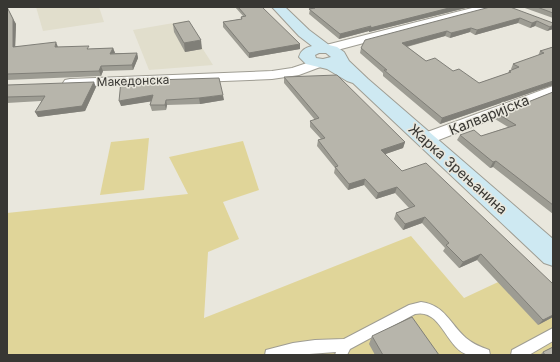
<svg xmlns="http://www.w3.org/2000/svg" width="560" height="362" font-family="Inter,sans-serif">
	<style>
		.built { fill: #e1decc }
		.green { fill: #e0d599 }
		.lines { fill: none; stroke-linecap: round; stroke-linejoin: round }
		.service-casing { stroke: #9f9d93; stroke-width: 2 }
		.minor-casing { stroke: #9f9d93; stroke-width: 2 }
		.secondary-casing { stroke: #9f9d93; stroke-width: 2 }
		.service { fill: #fff; fill-rule: evenodd }
		.minor { fill: #fff; fill-rule: evenodd }
		.secondary { fill: #cee9f2; fill-rule: evenodd }
		.wall { fill: #9d9c93 }
		.shaded-wall { fill: #807f78 }
		.building { fill: #b7b5ab; stroke: #807f78 }
		.labels { text-anchor: middle; stroke-width: 3; stroke-linejoin: round; paint-order: stroke }
		.far-street-label { font-size: 12px; fill: #383733; stroke: #e9e7dd }
		.street-label { font-size: 14px; fill: #383733; stroke: #e9e7dd }
	</style>
	<rect width="100%" height="100%" fill="#e9e7dd"/>
	<g class="built">
		<path d="M36,7H99L104,22L43,31Z"/>
		<path d="M185,21L213,65L149,70L133,30Z"/>
	</g>
	<g class="green">
		<path d="M149,138L144,190L100,195L111,142Z"/>
		<path d="M243,141L259,190L223,202L239,239L208,252L204,318L411,236L464,298L526,269L553,294V348L541,355H7V213L188,194L169,157Z"/>
	</g>
	<g class="lines">
		<defs>
			<g id="service">
				<path d="M421,302C445,305 450,324 466,338C473,344 481,347 489,350L490,355C484,355 475,357 469,355C446,350 442,308 415,314L350,349L347,355H335L336,352L296,355H265L266,350L293,343L315,340L344,339L409,305Z"/>
				<path d="M553,328V341L529,355H511L512,350Z"/>
			</g>
			<g id="minor">
				<path d="M476,7H493L492,9L326,53L322,52L320,49L322,46Z"/>
				<path d="M319,59L323,60L325,63L323,66L299,75L272,79L70,87L65,86L63,83L65,80L70,79L272,71L292,68Z"/>
				<path d="M553,86V95L431,143L425,144L419,143L417,139L419,135Z"/>
			</g>
			<path id="secondary" d="M272,7H285L309,30L329,45L337,47L344,52L349,61L368,79L553,239V266L544,263L353,83L347,81L327,69L306,64L299,57C301,50 305,48 312,46L299,36ZM319,53H326L331,57L323,59L316,58L315,55Z"/>
		</defs>
		<use href="#service" class="service-casing"/>
		<use href="#minor" class="minor-casing"/>
		<use href="#secondary" class="secondary-casing"/>
		<use href="#service" class="service"/>
		<use href="#minor" class="minor"/>
		<use href="#secondary" class="secondary"/>
	</g>
	<g class="wall">
		<path d="M7,7L16,24L15,46L58,47L89,49L113,48L115,53H137L138,58L133,70L103,71L101,76L7,80Z"/>
		<path d="M235,7H262L300,49L249,58L223,27V22L241,19V17L243,16Z"/>
		<path d="M307,7H470L369,32V31L339,39L309,14L310,9Z"/>
		<path d="M490,7L553,23V29L547,31L535,26L530,28L518,23L475,35L470,32L450,38L445,36L407,47L426,61L453,71L479,83L508,73L509,71L512,70L511,69L513,64L538,56L540,51L553,47V85L440,124L383,76V73L360,53L361,48Z"/>
		<path d="M522,7H553V18Z"/>
		<path d="M173,24L202,49L185,52L174,32Z"/>
		<path d="M284,77L405,142L403,148L385,154L402,171L553,317L538,325L477,260L459,268L443,251L445,248L422,223L403,230L394,219L396,213L409,208L395,193L376,199L364,185L348,190L334,173L335,168L317,146L318,140L321,139L310,127V121L315,120L284,83Z"/>
		<path d="M121,81L224,100L200,104L167,105L166,110L152,111L150,105L151,101L121,106Z"/>
		<path d="M7,85L96,87L85,111L38,117L41,101L7,103Z"/>
		<path d="M553,92V214L493,167L490,168L457,140L460,135L481,136L508,127L495,119L498,114Z"/>
		<path d="M372,336L439,355H375L369,344Z"/>
		<path d="M543,352L553,355H540Z"/>
	</g>
	<g class="shaded-wall">
		<path d="M453,7H470L369,32V31L339,39L340,34Z"/>
		<path d="M520,18L518,23L475,35L477,30Z"/>
		<path d="M13,19L16,24L15,52L13,47Z"/>
		<path d="M537,21L535,26L530,28L532,23Z"/>
		<path d="M553,25V29L547,31L550,27Z"/>
		<path d="M471,28L470,32L450,38L451,33Z"/>
		<path d="M447,31L445,36L401,48L402,43Z"/>
		<path d="M201,40L202,49L185,52L184,43Z"/>
		<path d="M56,42L58,47H55Z"/>
		<path d="M300,44V49L249,58V53Z"/>
		<path d="M113,48L115,53L110,54Z"/>
		<path d="M137,53L138,58L133,70L132,65Z"/>
		<path d="M101,66L103,71L101,76L99,71Z"/>
		<path d="M553,81V85L440,124L442,118Z"/>
		<path d="M94,82L96,87L85,111L38,117L35,112Z"/>
		<path d="M153,95L154,101L121,106L119,101Z"/>
		<path d="M223,95L224,100L200,104L199,98Z"/>
		<path d="M166,100L167,105L166,110L165,105Z"/>
		<path d="M405,142L403,148L380,156L381,150Z"/>
		<path d="M496,161L493,167L490,168L493,162Z"/>
		<path d="M365,179L364,185L348,190L349,184Z"/>
		<path d="M397,187L395,193L376,199L378,193Z"/>
		<path d="M425,217L422,223L403,230L405,224Z"/>
		<path d="M481,254L477,260L459,268L463,262Z"/>
		<path d="M553,315V317L538,325L543,320Z"/>
	</g>
	<g class="building">
		<path d="M7,7L13,19V47L56,42L55,47L89,46L87,49L113,48L110,54L137,53L132,65L101,66L99,71L7,74Z"/>
		<path d="M238,7H262L300,44L249,53L223,22L242,19L241,17L246,16Z"/>
		<path d="M313,7H453L370,28L371,26L340,34L309,9L315,8Z"/>
		<path d="M490,7H510L553,23V25L550,27L537,21L532,23L520,18L477,30L471,28L451,33L447,31L402,43L426,61L435,58L453,71L459,69L479,83L511,72L509,71L519,67L513,64L544,53L540,51L553,47V81L442,118L384,70H387L361,48L365,40Z"/>
		<path d="M537,7H553V13Z"/>
		<path d="M189,21L201,40L184,43L173,24Z"/>
		<path d="M337,75L405,142L381,150L402,171L426,163L553,284V315L543,320L481,254L463,262L446,245L449,243L425,217L405,224L396,213L415,206L397,187L378,193L365,179L349,184L335,167L338,166L318,140L325,138L310,121L319,118L284,77Z"/>
		<path d="M219,78L223,95L199,98L166,100L165,105H150L153,95L119,101L121,81Z"/>
		<path d="M94,82L82,106L35,112L45,96L7,97V85Z"/>
		<path d="M553,92V205L496,161L493,162L460,135L474,130L481,136L516,125L498,114Z"/>
		<path d="M412,317L439,355H383L372,336Z"/>
		<path d="M553,347V355H545L543,352Z"/>
	</g>
	<g class="labels">
		<g class="far-street-label">
			<text transform="translate(133 81) rotate(-2)" y="4">Македонска</text>
		</g>
		<g class="street-label">
			<text transform="translate(489 115) rotate(-22)" y="5">Калваријска</text>
			<text transform="translate(458 169) rotate(42)" y="5">Жарка Зрењанина</text>
		</g>
	</g>
	<rect width="560" height="362" fill="none" stroke="#383733" stroke-width="16"/>
</svg>
